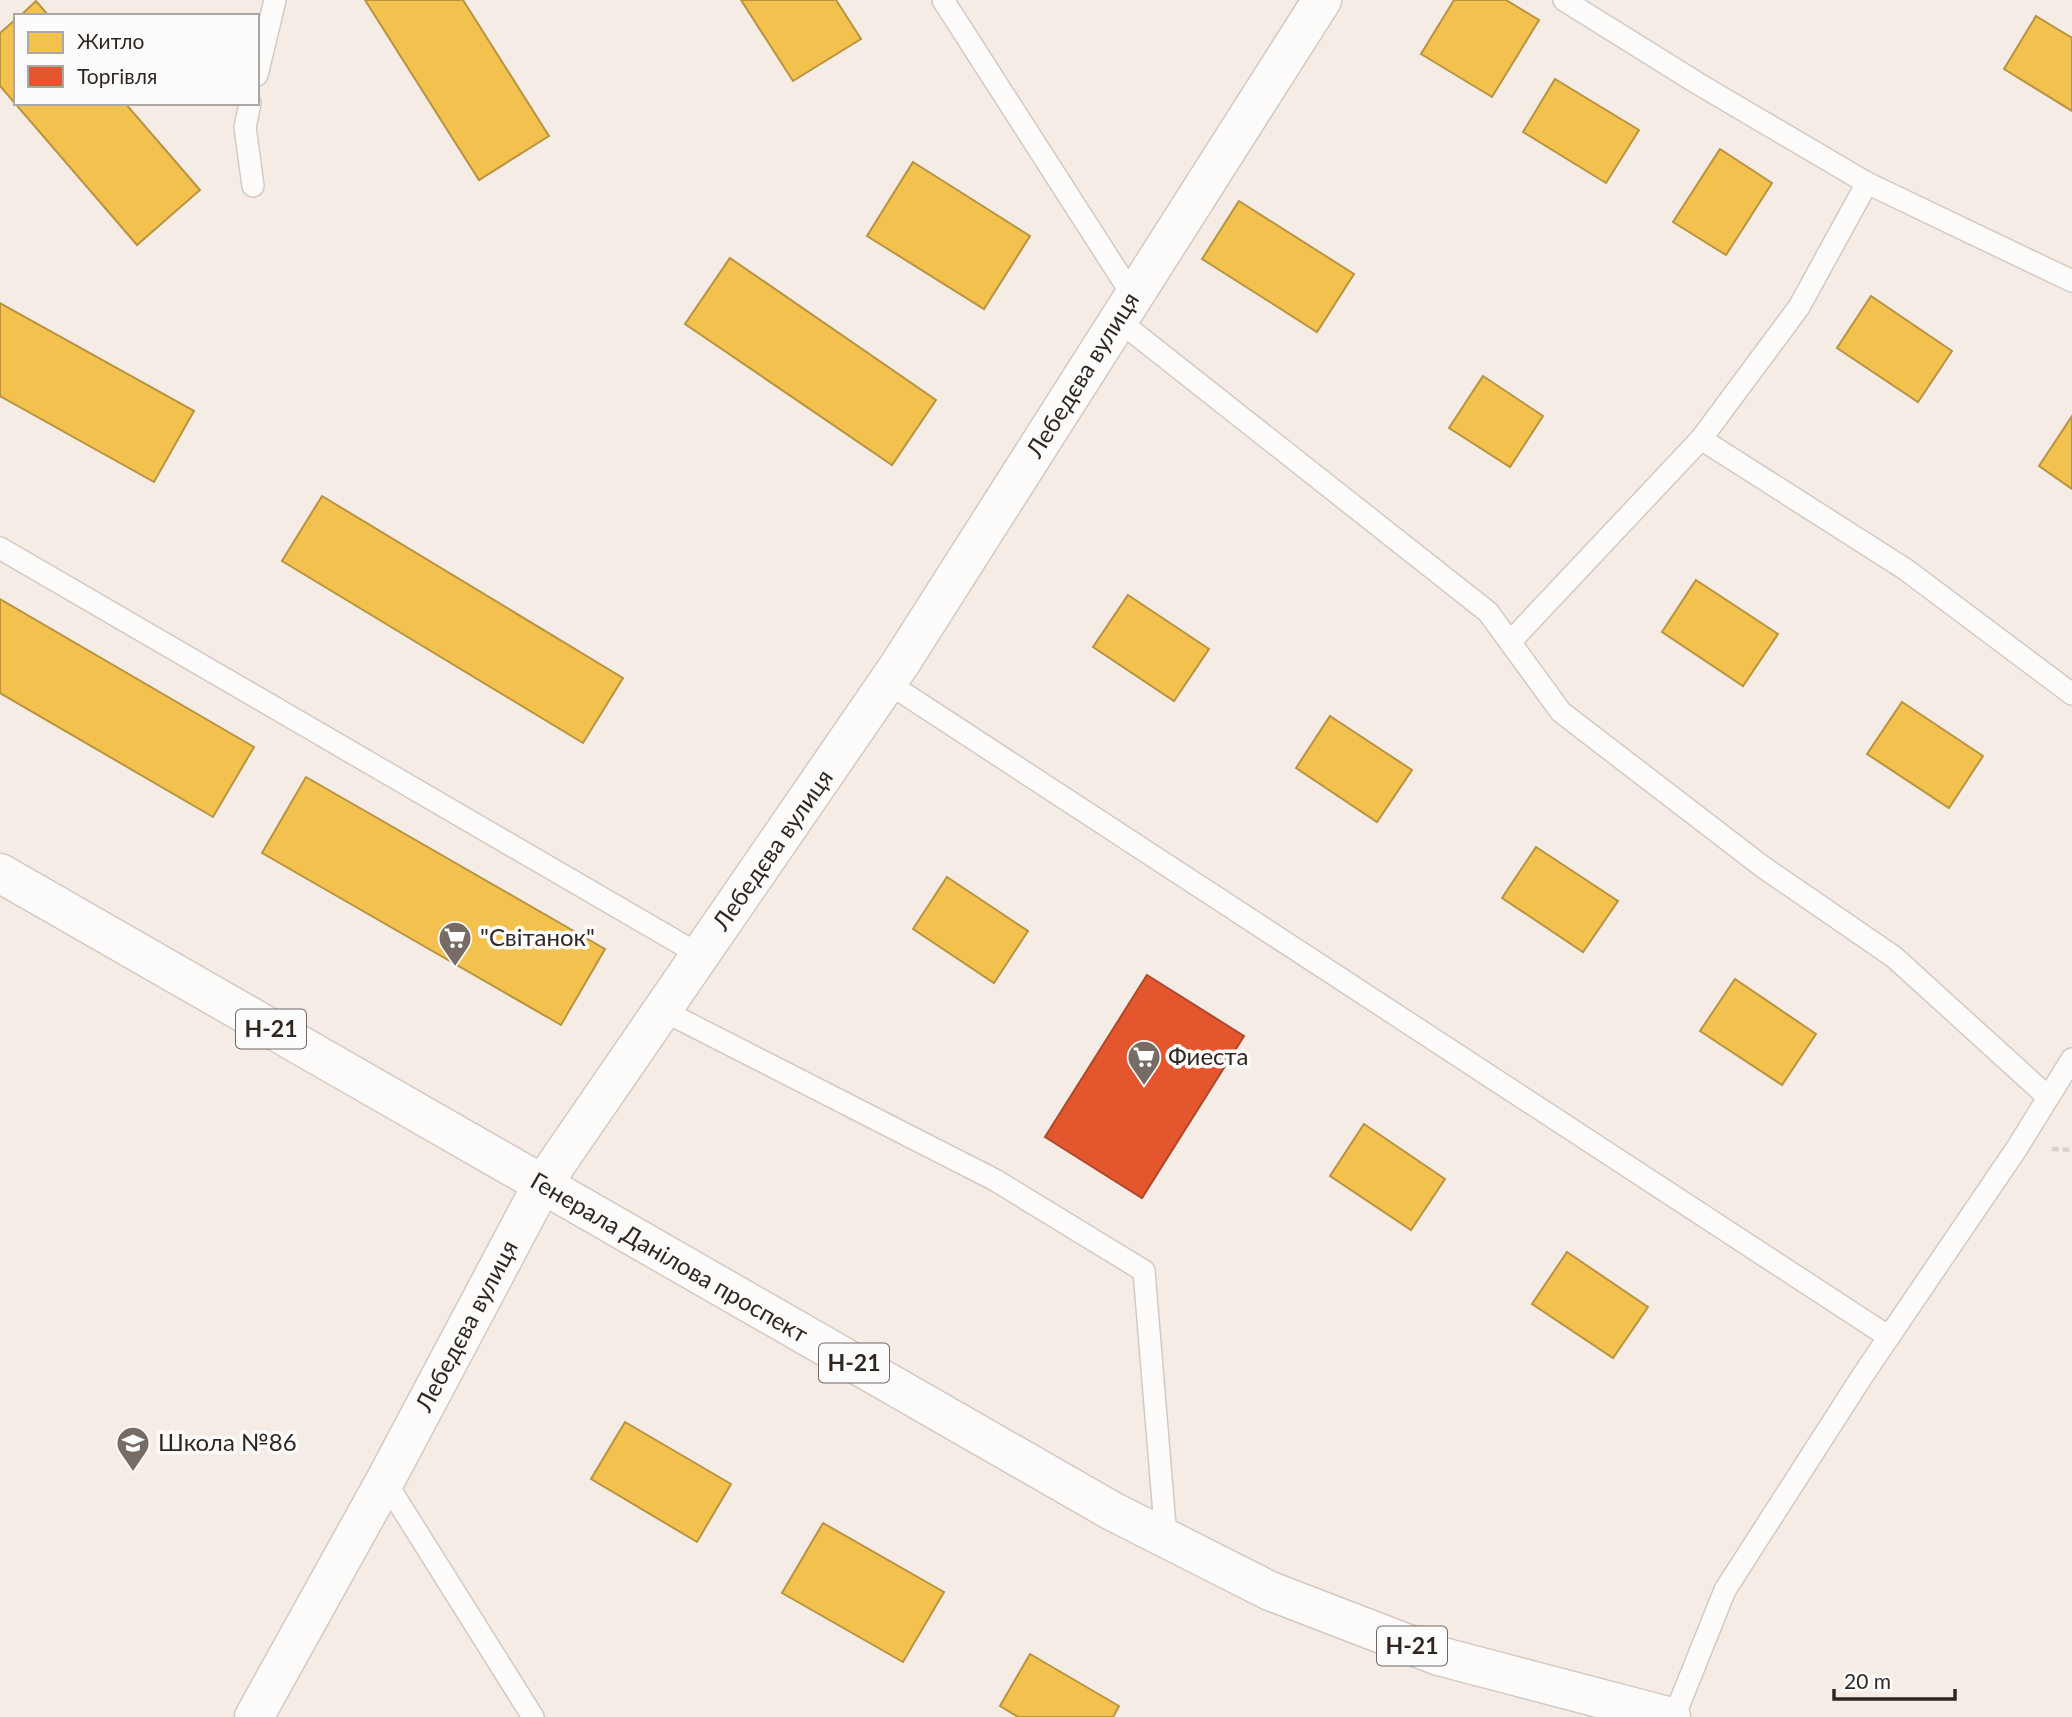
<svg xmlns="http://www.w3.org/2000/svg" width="2072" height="1717" font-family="Lato,sans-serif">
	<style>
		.homes { fill: #f2c14e; stroke: #b89340; stroke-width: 2 }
		.shops { fill: #e4572e; stroke: #ae492a; stroke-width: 2 }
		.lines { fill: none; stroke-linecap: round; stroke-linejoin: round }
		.service-casing { stroke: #d3c9c3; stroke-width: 24 }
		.minor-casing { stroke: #d3c9c3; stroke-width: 41 }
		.primary-casing { stroke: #d3c9c3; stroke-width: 41 }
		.path { stroke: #d6d2d0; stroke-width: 4.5; stroke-dasharray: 7 3.5; stroke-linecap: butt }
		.service { stroke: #fefcfb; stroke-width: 21 }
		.minor { stroke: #fefcfb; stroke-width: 38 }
		.primary { stroke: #fefcfb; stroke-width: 38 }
		.labels { text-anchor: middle; stroke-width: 7; stroke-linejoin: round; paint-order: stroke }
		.shield { fill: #fcfcfc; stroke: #6e6762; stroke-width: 2 }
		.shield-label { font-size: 23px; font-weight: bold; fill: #312720 }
		.street-label { font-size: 24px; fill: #312720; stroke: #fcfcfc }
		.poi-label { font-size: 24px; fill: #312720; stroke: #fcfcfc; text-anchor: start }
	</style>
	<rect width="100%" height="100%" fill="#f6ece6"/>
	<g class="homes">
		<path d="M365,0H463L549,136L479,180Z"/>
		<path d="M741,0H836L861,39L793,81Z"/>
		<path d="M1454,0H1506L1539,20L1492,97L1421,54Z"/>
		<path d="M36,1L49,16H20Z"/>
		<path d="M2036,16L2072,38V111L2004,69Z"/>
		<path d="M16,19V103H125L200,190L137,245L0,86V33Z"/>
		<path d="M1555,79L1639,130L1606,183L1523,132Z"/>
		<path d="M1720,149L1772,183L1726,255L1673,222Z"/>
		<path d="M913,162L1030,236L984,309L867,236Z"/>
		<path d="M1239,201L1354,274L1317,332L1202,259Z"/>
		<path d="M730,258L936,400L892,465L685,324Z"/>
		<path d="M1871,296L1952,351L1918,402L1837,348Z"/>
		<path d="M0,303L194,411L154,482L0,396Z"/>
		<path d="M1483,376L1543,416L1510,467L1449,428Z"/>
		<path d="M2072,416V489L2039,466Z"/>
		<path d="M322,496L623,678L583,743L282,561Z"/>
		<path d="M1696,580L1778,634L1743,686L1662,632Z"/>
		<path d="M1128,595L1209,649L1174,701L1093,647Z"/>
		<path d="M0,599L254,747L213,817L0,693Z"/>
		<path d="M1902,702L1983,756L1949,808L1867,754Z"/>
		<path d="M1330,716L1412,770L1377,822L1296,768Z"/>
		<path d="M306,777L605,949L561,1025L262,853Z"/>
		<path d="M1536,847L1618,901L1583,952L1502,898Z"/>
		<path d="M947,877L1028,931L994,983L913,929Z"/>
		<path d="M1735,979L1816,1034L1782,1085L1700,1031Z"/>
		<path d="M1364,1124L1445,1179L1411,1230L1330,1176Z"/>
		<path d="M1567,1252L1648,1307L1613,1358L1532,1304Z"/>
		<path d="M625,1422L731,1484L697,1542L591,1479Z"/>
		<path d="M823,1523L944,1592L903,1662L782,1593Z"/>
		<path d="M1030,1654L1119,1706L1113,1717H1018L1000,1706Z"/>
	</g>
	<path class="shops" d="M1147,975L1244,1036L1142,1198L1045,1137Z"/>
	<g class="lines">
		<defs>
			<g id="service">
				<path d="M943,0L1133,296"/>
				<path d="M1564,0L1697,83L1867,183L2072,281"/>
				<path d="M257,75L275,0"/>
				<path d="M250,103L245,127L253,186"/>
				<path d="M1118,320L1488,612L1561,712L1763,867L1894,957L2048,1097"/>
				<path d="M1701,439L1905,569L2072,694"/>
				<path d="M0,548L700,955"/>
				<path d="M1510,642L1701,439L1799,307L1867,183"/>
				<path d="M888,683C1221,901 1556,1117 1889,1337"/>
				<path d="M662,1010L995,1180L1144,1271L1166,1538"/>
				<path d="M385,1481L533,1717"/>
				<path d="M1674,1717L1725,1590L1863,1375L2017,1148L2072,1059"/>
			</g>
			<path id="minor" d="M254,1717L385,1481L542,1185L900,664L1322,0"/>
			<path id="primary" d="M0,873L1112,1511L1270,1591L1439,1656L1671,1717"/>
		</defs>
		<use href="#service" class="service-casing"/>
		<use href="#minor" class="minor-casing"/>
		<use href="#primary" class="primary-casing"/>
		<path class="path" d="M2052,1149L2072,1150"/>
		<use href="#service" class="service"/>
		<use href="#minor" class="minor"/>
		<use href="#primary" class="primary"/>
	</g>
	<defs>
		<symbol id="supermarket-pin" viewBox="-11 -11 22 30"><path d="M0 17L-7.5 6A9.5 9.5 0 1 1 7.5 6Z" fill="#766c65" stroke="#fcfcfc"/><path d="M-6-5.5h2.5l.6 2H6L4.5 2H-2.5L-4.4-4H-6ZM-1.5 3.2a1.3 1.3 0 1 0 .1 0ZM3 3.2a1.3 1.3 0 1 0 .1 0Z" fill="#fff"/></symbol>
		<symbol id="school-pin" viewBox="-11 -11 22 30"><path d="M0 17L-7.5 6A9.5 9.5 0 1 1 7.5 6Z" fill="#766c65" stroke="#fcfcfc"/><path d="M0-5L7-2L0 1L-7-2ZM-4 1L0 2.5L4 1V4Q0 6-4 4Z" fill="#fff"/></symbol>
	</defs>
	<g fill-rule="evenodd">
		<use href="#supermarket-pin" x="436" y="919" width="38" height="52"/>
		<use href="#supermarket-pin" x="1125" y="1038" width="38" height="52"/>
		<use href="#school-pin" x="114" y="1424" width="38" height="52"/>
	</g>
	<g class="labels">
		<g class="shield">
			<rect x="236" y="1009.5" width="70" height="39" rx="5"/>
			<rect x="819" y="1343.5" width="70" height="39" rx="5"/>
			<rect x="1377" y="1626.5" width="70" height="39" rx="5"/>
		</g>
		<g class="shield-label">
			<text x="271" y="1037">Н-21</text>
			<text x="854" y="1371">Н-21</text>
			<text x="1412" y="1654">Н-21</text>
		</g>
		<g class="street-label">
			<text transform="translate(1083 375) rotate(-58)" y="8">Лебедєва вулиця</text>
			<text transform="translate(773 850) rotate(-55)" y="8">Лебедєва вулиця</text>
			<text transform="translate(669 1258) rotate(30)" y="8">Генерала Данілова проспект</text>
			<text transform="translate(467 1326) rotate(-62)" y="8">Лебедєва вулиця</text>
		</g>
		<g class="poi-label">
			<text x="480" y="946">"Світанок"</text>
			<text x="1168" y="1065">Фиеста</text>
			<text x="158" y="1451">Школа №86</text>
		</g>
	</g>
	<rect x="14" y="14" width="245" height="91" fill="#fcfcfc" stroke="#aba7a4" stroke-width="2"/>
	<rect x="28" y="32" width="35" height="21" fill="#f2c14e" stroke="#aba7a4" stroke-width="2"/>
	<text x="77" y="49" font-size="21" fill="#312720">Житло</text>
	<rect x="28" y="66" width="35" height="21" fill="#e4572e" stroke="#aba7a4" stroke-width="2"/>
	<text x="77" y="84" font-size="21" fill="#312720">Торгівля</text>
	<path d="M1834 1689v10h121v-10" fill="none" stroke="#312720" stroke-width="3.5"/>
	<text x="1844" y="1689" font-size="21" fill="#312720" stroke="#fcfcfc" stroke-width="5" paint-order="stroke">20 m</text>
</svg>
